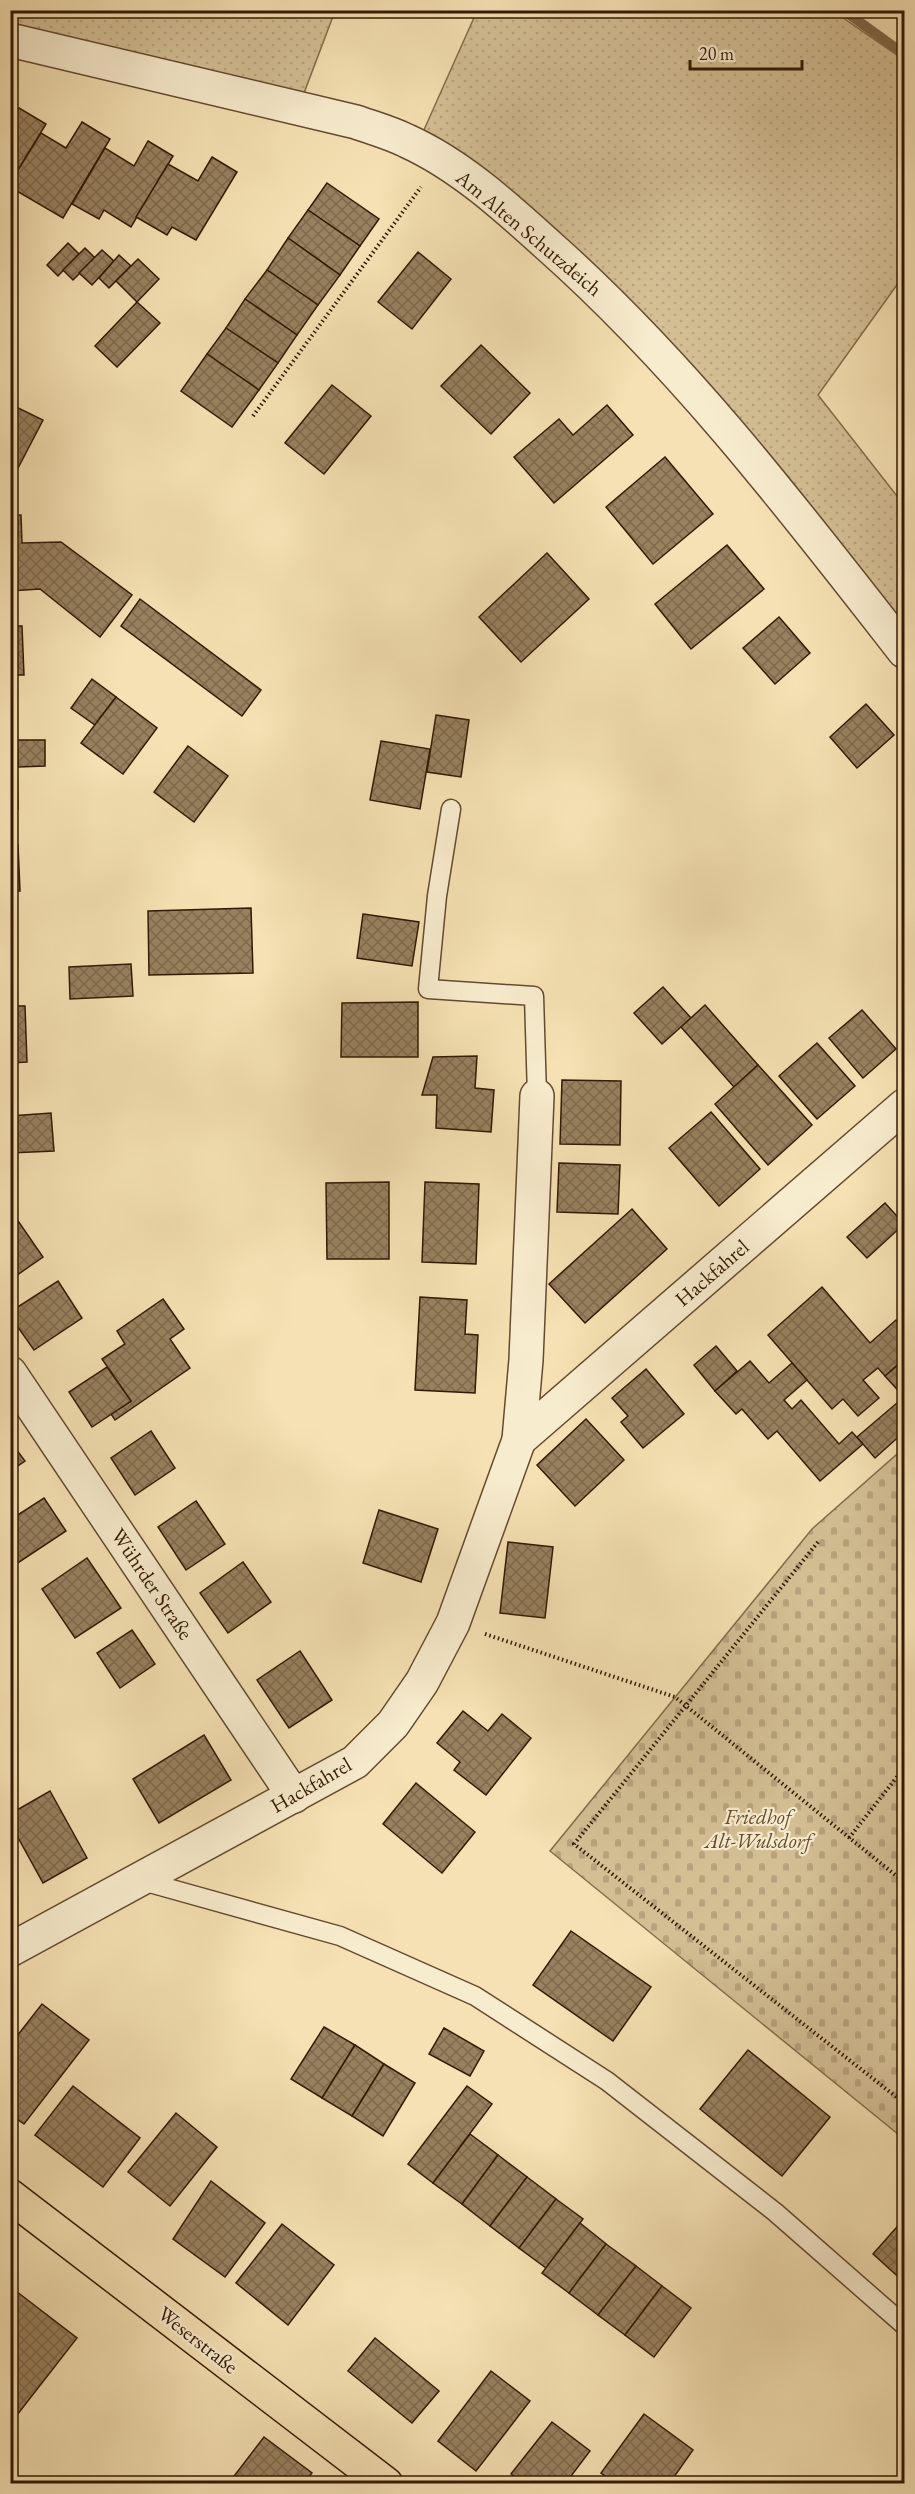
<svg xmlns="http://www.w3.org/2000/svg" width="915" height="2494" font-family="'EB Garamond',serif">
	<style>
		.grass { fill: url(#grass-dots); stroke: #846c4c; stroke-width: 1.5 }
		.cemetery { fill: url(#cemetery-stones); stroke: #846c4c; stroke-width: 1.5 }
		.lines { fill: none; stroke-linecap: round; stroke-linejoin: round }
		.stream { stroke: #806849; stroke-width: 10 }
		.building { fill: url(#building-cross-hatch); stroke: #341803; stroke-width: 1.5 }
		.service-casing { stroke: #644a2f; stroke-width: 21 }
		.minor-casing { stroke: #644a2f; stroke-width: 36 }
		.primary-casing { stroke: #341803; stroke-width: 36 }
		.path { stroke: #341803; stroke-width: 4; stroke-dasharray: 1.5 3; stroke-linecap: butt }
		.service { stroke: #f8ecce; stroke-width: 18 }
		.minor { stroke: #f8ecce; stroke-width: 33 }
		.primary { stroke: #f5e1b3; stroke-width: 33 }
		.rail { stroke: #341803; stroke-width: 4.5; stroke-dasharray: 10 10; stroke-linecap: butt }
		.labels { text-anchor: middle; stroke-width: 4.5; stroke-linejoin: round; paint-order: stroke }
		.street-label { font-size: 21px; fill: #341803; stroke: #f8ecce }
		.park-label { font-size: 21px; font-style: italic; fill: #644a2f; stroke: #f8ecce }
	</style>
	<defs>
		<pattern id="grass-dots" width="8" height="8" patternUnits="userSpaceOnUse" patternTransform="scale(1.5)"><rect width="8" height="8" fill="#d4bf95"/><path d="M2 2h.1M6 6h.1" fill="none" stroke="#b7a37f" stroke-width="1.8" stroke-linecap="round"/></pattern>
		<pattern id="cemetery-stones" width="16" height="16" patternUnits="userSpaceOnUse" patternTransform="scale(1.5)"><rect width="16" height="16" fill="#d4bf95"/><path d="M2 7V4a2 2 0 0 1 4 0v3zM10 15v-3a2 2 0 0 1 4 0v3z" fill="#b7a37f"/></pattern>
		<pattern id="building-cross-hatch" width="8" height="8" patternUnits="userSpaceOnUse" patternTransform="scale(1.5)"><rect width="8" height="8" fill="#98815f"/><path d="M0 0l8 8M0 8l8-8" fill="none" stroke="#7d694c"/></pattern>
	</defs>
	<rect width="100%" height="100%" fill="#f5e1b3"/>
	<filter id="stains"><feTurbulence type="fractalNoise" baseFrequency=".00333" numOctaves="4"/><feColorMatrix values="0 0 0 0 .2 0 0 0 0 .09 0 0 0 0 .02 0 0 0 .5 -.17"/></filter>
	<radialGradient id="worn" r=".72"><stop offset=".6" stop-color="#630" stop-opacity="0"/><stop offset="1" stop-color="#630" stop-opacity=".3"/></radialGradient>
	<g class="grass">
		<path d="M11,10L335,11L304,93L11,26Z"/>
		<path d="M477,11H833L904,60V275L818,395L904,505V630L423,132Z"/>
	</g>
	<path class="cemetery" d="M904,1448V2139L550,1851L812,1529Z"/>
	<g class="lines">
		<path class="stream" d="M843,10L904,54"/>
	</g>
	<g class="building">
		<path d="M19,108L46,124L10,183V122Z"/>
		<path d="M82,122L110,139L63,218L10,187V183L41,133L66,148Z"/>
		<path d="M148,141L173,156L131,227L104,210L99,219L72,204L105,148L134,166Z"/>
		<path d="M212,157L237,172L196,240L172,227L167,235L136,217L168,164L198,181Z"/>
		<path d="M327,183L379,219L360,246L308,210Z"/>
		<path d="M308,210L360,246L340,275L288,238Z"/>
		<path d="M288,238L340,275L318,305L267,270Z"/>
		<path d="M68,243L79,254L58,276L47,265Z"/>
		<path d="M85,248L95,258L73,280L63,270Z"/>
		<path d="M102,250L114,261L92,285L79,273Z"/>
		<path d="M418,252L451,279L412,329L378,302Z"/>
		<path d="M119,255L131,266L109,288L99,278Z"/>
		<path d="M138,259L159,279L137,302L116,281Z"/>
		<path d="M267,270L318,305L297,335L245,299Z"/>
		<path d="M245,299L297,335L278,363L226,328Z"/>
		<path d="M137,302L160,323L117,367L95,346Z"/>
		<path d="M226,328L278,363L259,390L207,354Z"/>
		<path d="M481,345L530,393L491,434L441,386Z"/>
		<path d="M207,354L259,390L232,427L181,391Z"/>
		<path d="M332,385L371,416L324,474L285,443Z"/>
		<path d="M10,404L43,420L17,470L10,467Z"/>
		<path d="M607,405L633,435L554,503L514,457L559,419L573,435Z"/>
		<path d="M665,457L713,514L653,564L606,507Z"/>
		<path d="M21,515L22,543L61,542L132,595L100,637L40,589L10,591V516Z"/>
		<path d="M727,545L764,589L691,649L655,604Z"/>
		<path d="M547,553L589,599L521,662L479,617Z"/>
		<path d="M140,599L261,690L242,716L121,626Z"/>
		<path d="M779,617L810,653L775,684L743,648Z"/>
		<path d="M10,626H22L24,675H10Z"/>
		<path d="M92,679L116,697L95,725L71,708Z"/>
		<path d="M116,697L157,728L123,774L81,743Z"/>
		<path d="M866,704L894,735L857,768L830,737Z"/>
		<path d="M436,715L469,720L461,777L427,772Z"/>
		<path d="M17,740H45V766L18,767Z"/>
		<path d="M381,741L430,749L420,809L370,800Z"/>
		<path d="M188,746L228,776L194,822L154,792Z"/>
		<path d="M10,752H17L18,809H10Z"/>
		<path d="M10,845H18L20,891H10Z"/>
		<path d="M251,908L253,973L149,975L148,911Z"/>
		<path d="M363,914L419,922L412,966L357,958Z"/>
		<path d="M10,924H14L16,976H10Z"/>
		<path d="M131,964L133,996L70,999L69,967Z"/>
		<path d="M663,987L691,1018L662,1044L634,1013Z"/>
		<path d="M418,1002V1057H341L342,1003Z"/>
		<path d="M705,1005L758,1065L734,1087L681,1027Z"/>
		<path d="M10,1006H25L27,1062L10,1063Z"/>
		<path d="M862,1010L896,1049L863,1078L829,1038Z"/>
		<path d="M817,1043L855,1086L817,1119L779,1076Z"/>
		<path d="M477,1056L475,1088L494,1090L491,1132L436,1128L437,1095H422L433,1057Z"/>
		<path d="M758,1065L812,1125L768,1165L715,1104Z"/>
		<path d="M562,1080L621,1081L620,1145L560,1144Z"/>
		<path d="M711,1112L760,1169L719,1206L669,1148Z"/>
		<path d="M51,1113L54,1151L10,1153V1116Z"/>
		<path d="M559,1163L620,1165L618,1214L557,1212Z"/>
		<path d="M389,1182V1259H327L326,1183Z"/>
		<path d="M425,1182L479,1184L476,1264L422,1262Z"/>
		<path d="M885,1203L904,1224L867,1258L847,1237Z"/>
		<path d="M632,1209L667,1249L585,1323L549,1284Z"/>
		<path d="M16,1218L43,1257L10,1280V1222Z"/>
		<path d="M58,1281L82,1318L34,1350L10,1316V1312Z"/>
		<path d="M822,1287L870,1343L896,1320L904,1329V1359L885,1376L878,1368L863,1380L879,1398L858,1416L843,1399L832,1409L768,1335Z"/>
		<path d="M420,1297L467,1300L465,1334L478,1335L475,1393L415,1390Z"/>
		<path d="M163,1299L184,1329L170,1339L190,1368L115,1420L111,1414L131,1401L102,1359L125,1344L117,1331Z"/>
		<path d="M716,1346L737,1371L715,1391L694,1365Z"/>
		<path d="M750,1361L769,1383L792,1363L807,1380L784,1400L792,1409L801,1400L839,1444L852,1432L863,1444L820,1481L777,1431L768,1439L742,1409L736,1414L715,1391Z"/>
		<path d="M903,1361L904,1363V1432L875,1458L857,1437L904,1397L885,1376Z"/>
		<path d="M107,1367L131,1401L92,1427L69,1392Z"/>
		<path d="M646,1369L684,1414L643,1448L621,1422L628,1416L612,1398Z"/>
		<path d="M586,1419L624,1460L575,1506L537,1465Z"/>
		<path d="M151,1431L175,1468L135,1495L111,1458Z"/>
		<path d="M10,1441L25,1461L10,1471Z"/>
		<path d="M44,1498L66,1531L10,1568V1520Z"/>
		<path d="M196,1501L225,1544L186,1570L158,1527Z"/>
		<path d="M379,1510L438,1529L421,1582L363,1563Z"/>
		<path d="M508,1542L553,1547L545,1618L500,1613Z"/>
		<path d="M87,1558L121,1608L75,1638L42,1589Z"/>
		<path d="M243,1562L271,1602L228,1633L200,1593Z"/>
		<path d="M132,1630L155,1664L120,1688L97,1653Z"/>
		<path d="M300,1651L332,1700L289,1728L257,1680Z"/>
		<path d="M463,1711L488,1731L502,1714L531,1738L486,1795L454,1770L460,1762L437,1743Z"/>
		<path d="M204,1735L231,1780L159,1823L133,1779Z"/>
		<path d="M416,1783L475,1832L442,1873L383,1824Z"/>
		<path d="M50,1791L87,1858L43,1883L10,1823V1814Z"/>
		<path d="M571,1931L651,1987L613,2041L533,1985Z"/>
		<path d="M42,2004L89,2040L24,2124L10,2114V2045Z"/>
		<path d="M324,2027L355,2045L322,2098L291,2079Z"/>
		<path d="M444,2028L484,2051L470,2076L429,2054Z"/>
		<path d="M355,2045L384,2064L352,2116L322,2098Z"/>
		<path d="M748,2050L830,2117L782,2176L700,2109Z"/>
		<path d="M384,2064L415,2083L383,2136L352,2116Z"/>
		<path d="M73,2086L140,2138L103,2187L35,2135Z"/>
		<path d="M467,2086L492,2104L433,2183L408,2164Z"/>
		<path d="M176,2113L217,2147L170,2206L128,2172Z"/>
		<path d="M470,2134L498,2155L462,2204L433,2183Z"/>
		<path d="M498,2155L527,2177L490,2226L462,2204Z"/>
		<path d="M527,2177L556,2199L519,2248L490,2226Z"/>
		<path d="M211,2181L265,2223L225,2277L173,2239Z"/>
		<path d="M556,2199L583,2219L546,2268L519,2248Z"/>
		<path d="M904,2219V2282L873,2254Z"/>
		<path d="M580,2223L606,2244L569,2293L542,2273Z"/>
		<path d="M282,2224L334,2265L288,2325L236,2283Z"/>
		<path d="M606,2244L636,2266L598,2315L569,2293Z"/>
		<path d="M636,2266L662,2286L625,2335L598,2315Z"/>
		<path d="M662,2286L691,2308L654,2357L625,2335Z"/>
		<path d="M12,2288L77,2338L10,2424V2289Z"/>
		<path d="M375,2338L439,2391L412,2423L348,2371Z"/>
		<path d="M491,2371L530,2401L476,2471L438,2441Z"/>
		<path d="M644,2414L693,2450L669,2484H616L601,2473Z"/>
		<path d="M552,2422L590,2451L565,2484H523L511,2474Z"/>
		<path d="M264,2437L312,2473L304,2484H228Z"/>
	</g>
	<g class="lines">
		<defs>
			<g id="service">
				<path d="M451,809L437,896L428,989L534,996L537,1096"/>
				<path d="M139,1880L340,1936L475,1996L607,2081L775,2212L904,2325"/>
			</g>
			<g id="minor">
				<path d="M10,40L356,122C373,128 391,133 407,141C460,165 506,207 549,246C684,366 794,510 904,651"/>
				<path d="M10,1373L294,1796"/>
				<path d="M519,1440L904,1106"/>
				<path d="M10,1950L355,1762L393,1724L422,1682L453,1623L519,1440L526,1360L537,1096"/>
			</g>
			<path id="primary" d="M10,2196L386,2484"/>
		</defs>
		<use href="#service" class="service-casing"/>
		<use href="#minor" class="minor-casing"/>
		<use href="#primary" class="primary-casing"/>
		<g class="path">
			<path d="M253,416L421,187"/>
			<path d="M818,1542L574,1844L904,2103"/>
			<path d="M485,1634L675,1697L904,1882"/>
			<path d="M849,1838L904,1768"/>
		</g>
		<use href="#service" class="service"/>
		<use href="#minor" class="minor"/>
		<use href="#primary" class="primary"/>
		<path class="rail" d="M887,10L904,23"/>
	</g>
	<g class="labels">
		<g class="street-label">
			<text transform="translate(529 233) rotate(40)" y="7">Am Alten Schutzdeich</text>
			<text transform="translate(712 1273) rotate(-41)" y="7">Hackfahrel</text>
			<text transform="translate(152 1584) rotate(56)" y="7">Wührder Straße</text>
			<text transform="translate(311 1785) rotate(-30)" y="7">Hackfahrel</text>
			<text transform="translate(198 2340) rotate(38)" y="7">Weserstraße</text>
		</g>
		<g class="park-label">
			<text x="758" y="1824">Friedhof<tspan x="758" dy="24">Alt-Wulsdorf</tspan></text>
		</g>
	</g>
	<rect width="915" height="2494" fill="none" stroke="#f5e1b3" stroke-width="36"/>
	<rect x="12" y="12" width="891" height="2470" fill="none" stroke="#341803" stroke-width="3"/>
	<rect x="18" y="18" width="879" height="2458" fill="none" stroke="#341803" stroke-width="1.5"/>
	<path d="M690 60v9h112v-9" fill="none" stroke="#341803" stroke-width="3"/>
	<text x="699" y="60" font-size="18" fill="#341803" stroke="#f8ecce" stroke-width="4.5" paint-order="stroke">20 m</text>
	<rect width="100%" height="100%" filter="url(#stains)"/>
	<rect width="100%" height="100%" fill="url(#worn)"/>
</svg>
